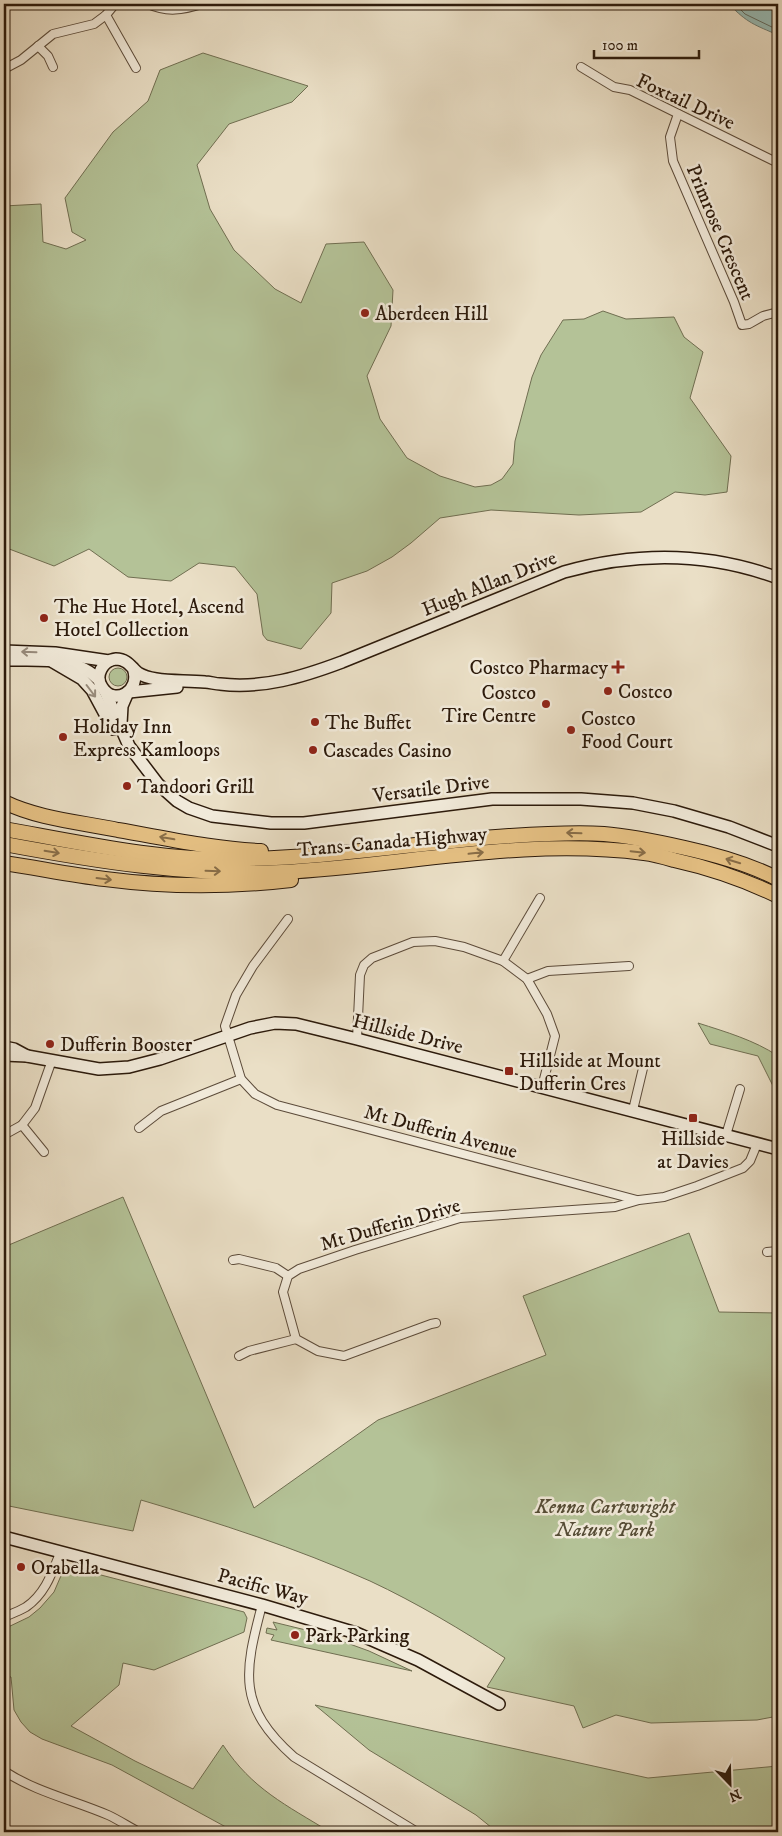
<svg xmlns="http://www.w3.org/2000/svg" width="782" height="1836" font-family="'IM FELL DW Pica',serif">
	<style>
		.green { fill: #b4c297; stroke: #706e51 }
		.water { fill: #98bcb6; stroke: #6d7b72 }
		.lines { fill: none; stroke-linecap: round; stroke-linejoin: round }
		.shore { stroke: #626b60; stroke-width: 1 }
		.street-casing { stroke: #5c4b3a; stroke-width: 10 }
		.secondary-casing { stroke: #2c1a0b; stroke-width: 14 }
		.highway-casing { stroke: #2c1a0b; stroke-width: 16 }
		.street { stroke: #f1eada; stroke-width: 8 }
		.secondary { stroke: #f1eada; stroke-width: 11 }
		.highway { stroke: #e5c083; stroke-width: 14 }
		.oneway { stroke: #988c7d }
		.oneway2 { stroke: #886d47 }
		.poi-dot { fill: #8f2418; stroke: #f1eada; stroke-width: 2 }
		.labels { text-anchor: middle; stroke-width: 5; stroke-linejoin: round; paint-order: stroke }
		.street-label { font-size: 20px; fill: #2c1a0b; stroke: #f1eada }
		.poi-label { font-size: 20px; fill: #2c1a0b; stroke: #f1eada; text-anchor: start }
		.park-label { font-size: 20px; font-style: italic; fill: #554c35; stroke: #f1eada }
	</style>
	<rect width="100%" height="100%" fill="#eadfc6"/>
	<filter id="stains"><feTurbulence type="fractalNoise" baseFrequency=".004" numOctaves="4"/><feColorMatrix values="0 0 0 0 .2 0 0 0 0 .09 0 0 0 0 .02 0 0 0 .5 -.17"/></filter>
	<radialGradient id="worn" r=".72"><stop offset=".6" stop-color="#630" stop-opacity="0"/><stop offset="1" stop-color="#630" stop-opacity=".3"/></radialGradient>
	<g class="green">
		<path d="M203,53L308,86L292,102L229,124L197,165L210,209L234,250L275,289L301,303L326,244L364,242L393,290L391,326L367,376L380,419L407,458L440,476L475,487L491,485L502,479L513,464L515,441L532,377L541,355L563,320L584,319L603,311L626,319L674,317L684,337L703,352L690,398L731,456L727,492L705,495L675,492L641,512L579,515L491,510L440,518L411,543L392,557L367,571L332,583L331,613L301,649L267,640L263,635L257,594L235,567L199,563L171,581L128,577L89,549L54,566L4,547V206L41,204L43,242L66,249L86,240L72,232L65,198L113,132L148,101L160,70Z"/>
		<circle cx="118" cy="677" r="9"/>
		<path d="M698,1023C726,1032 754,1040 778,1056V1096L758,1056L710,1044Z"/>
		<path d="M123,1197L254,1508L378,1420L546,1355L523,1296L689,1233L719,1312L778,1313V1716L757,1720L651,1723L616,1715L583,1728L574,1706L487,1687L505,1658C462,1630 417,1603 370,1581C296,1548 219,1523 141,1500L133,1531L4,1505V1247Z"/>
		<path d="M70,1567L244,1612L247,1618L244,1632L154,1670L123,1663L119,1685L71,1726L135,1761L193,1789L223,1745C252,1789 286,1805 330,1832H235L112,1765L42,1739L30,1732L21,1722L14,1710L11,1677L4,1676V1629L29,1617L40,1608L54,1592L63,1571Z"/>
		<path d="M273,1622L314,1632L322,1638L325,1635L369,1651L412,1671L271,1640L274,1635L266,1633L267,1628L277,1630Z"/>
		<path d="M315,1705L648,1778L778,1766V1832H497L476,1815L369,1750Z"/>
	</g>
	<path class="water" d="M729,4H778V35C755,25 747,23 729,4Z"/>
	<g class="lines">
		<path class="shore" d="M735,4L745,14L778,30"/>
		<defs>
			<g id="street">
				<path d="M148,4C167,13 183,10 202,4"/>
				<path d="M106,15L136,68"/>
				<path d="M38,46L48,56L53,67"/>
				<path d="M581,67L614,87L630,90L778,163"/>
				<path d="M4,69L21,60L53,34L94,24L106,15L115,4"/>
				<path d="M678,114L670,137L673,161L734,302L742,325L749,324L763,316L778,312"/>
				<path d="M288,919L253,966L236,995L225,1026L241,1079L255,1094L277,1105L637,1200"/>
				<path d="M503,961L540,898"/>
				<path d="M527,979L548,971L629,966"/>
				<path d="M357,1039L360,975L364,965L372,958L413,942L435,941L464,947L503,961L527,979L547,1014L555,1036L542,1087"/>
				<path d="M633,1110L644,1064"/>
				<path d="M22,1125L44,1152"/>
				<path d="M139,1128L161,1111L241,1079"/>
				<path d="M4,1135L22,1125L35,1108L52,1060"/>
				<path d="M726,1135L740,1089"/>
				<path d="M767,1252L778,1251"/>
				<path d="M233,1260L239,1259L276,1268L288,1276"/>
				<path d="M436,1323L431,1324L344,1356L318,1351L296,1339L283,1292L288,1276L299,1269L355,1250L460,1218L615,1207L639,1200L664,1197L697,1186L743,1168L750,1161L757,1144"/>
				<path d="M239,1356L249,1351L296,1339"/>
				<path d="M262,1605C244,1673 237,1706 294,1757L417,1832"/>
				<path d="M4,1617C11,1614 19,1611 26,1607C45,1594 52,1573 60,1553"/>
				<path d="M4,1771C36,1792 73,1800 108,1815C119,1820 129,1827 139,1832"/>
			</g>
			<g id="secondary">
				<path d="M4,651L55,653L109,661"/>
				<path d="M4,660C35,661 76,655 99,680"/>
				<path d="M53,662L82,679L92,690L113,729"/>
				<path d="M133,668C142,691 114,707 102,687C94,676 103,660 116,659C127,659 131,667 138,673C143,676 150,678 156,679C172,682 189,680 205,682C210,682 215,684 220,684C263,689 302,677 342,662L564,572C635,552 708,552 778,578"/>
				<path d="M105,691L129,746L158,784L177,801L189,808L212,816L271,823H304L492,799H581L633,803L674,811L729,827L778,846"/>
				<path d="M129,692L177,687"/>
				<path d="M121,724L122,706L128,692"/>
				<path d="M4,1047L14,1049L27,1056"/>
				<path d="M4,1055L27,1056L99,1069L129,1067L160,1059L250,1028L275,1023L296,1024L357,1039L778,1149"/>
				<path d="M4,1537L262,1605L356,1633L418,1660L499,1704"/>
			</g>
			<g id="highway">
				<path d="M4,802C39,819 80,822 118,830C165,838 213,849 261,851"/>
				<path d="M4,829C82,843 162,861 242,859C332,858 420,842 509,836C541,834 572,832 604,834C631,836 658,842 685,848C717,855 749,864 778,879"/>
				<path d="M4,844C95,861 188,876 282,872C402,866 523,837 644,853C654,854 664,857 674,860C710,868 745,880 778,896"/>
				<path d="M4,863C38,868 71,875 105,879C166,887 230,887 291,880"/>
			</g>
		</defs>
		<use href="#street" class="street-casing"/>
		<use href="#secondary" class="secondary-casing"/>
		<use href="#highway" class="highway-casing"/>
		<use href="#street" class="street"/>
		<use href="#secondary" class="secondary"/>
		<use href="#highway" class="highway"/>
	</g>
	<defs><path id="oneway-shaft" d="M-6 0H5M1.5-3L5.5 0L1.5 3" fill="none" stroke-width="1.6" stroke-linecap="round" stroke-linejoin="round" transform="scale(1.25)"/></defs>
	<g class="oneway">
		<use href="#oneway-shaft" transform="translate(29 652) rotate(-178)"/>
		<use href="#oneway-shaft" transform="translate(91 691) rotate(53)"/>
	</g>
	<g class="oneway2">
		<use href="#oneway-shaft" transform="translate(574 833) rotate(-178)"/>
		<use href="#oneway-shaft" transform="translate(167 838) rotate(-170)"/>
		<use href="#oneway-shaft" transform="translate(52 852) rotate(9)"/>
		<use href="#oneway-shaft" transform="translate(638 852) rotate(6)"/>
		<use href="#oneway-shaft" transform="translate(476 853) rotate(-6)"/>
		<use href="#oneway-shaft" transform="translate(733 861) rotate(-163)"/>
		<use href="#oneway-shaft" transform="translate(213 871) rotate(2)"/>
		<use href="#oneway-shaft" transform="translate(104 879) rotate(7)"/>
	</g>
	<g class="poi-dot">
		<circle cx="365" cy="313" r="5"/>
		<circle cx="44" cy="618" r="5"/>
		<path d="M615.5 659.5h5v5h5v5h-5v5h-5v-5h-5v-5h5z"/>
		<circle cx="608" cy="691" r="5"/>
		<circle cx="546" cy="704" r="5"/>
		<circle cx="315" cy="722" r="5"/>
		<circle cx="571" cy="730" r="5"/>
		<circle cx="63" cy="737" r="5"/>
		<circle cx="313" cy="750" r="5"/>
		<circle cx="127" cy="786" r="5"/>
		<circle cx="50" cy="1044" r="5"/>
		<rect x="504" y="1066" width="10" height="10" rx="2.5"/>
		<rect x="688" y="1113" width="10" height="10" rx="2.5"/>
		<circle cx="21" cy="1567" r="5"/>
		<circle cx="295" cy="1635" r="5"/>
	</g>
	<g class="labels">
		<g class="street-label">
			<text transform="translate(686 101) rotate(25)" y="7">Foxtail Drive</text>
			<text transform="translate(721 232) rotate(67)" y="7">Primrose Crescent</text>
			<text transform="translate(489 583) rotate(-22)" y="7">Hugh Allan Drive</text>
			<text transform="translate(431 788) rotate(-7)" y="7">Versatile Drive</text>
			<text transform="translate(392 841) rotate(-5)" y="7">Trans-Canada Highway</text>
			<text transform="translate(408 1033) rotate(14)" y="7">Hillside Drive</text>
			<text transform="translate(441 1131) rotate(15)" y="7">Mt Dufferin Avenue</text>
			<text transform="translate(390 1224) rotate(-16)" y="7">Mt Dufferin Drive</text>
			<text transform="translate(263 1586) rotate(15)" y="7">Pacific Way</text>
		</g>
		<g class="poi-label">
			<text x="375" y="320">Aberdeen Hill</text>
			<text x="54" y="613">The Hue Hotel, Ascend<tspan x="54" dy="23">Hotel Collection</tspan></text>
			<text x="608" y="674" text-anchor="end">Costco Pharmacy</text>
			<text x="618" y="698">Costco</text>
			<text x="536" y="699" text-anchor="end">Costco<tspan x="536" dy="23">Tire Centre</tspan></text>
			<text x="581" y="725">Costco<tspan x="581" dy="23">Food Court</tspan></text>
			<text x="325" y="729">The Buffet</text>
			<text x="73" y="733">Holiday Inn<tspan x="73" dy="23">Express Kamloops</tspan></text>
			<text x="323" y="757">Cascades Casino</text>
			<text x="137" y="793">Tandoori Grill</text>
			<text x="60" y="1051">Dufferin Booster</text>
			<text x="519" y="1067">Hillside at Mount<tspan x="519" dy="23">Dufferin Cres</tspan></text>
			<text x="693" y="1145" text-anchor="middle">Hillside<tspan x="693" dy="23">at Davies</tspan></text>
			<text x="31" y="1574">Orabella</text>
			<text x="305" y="1642">Park Parking</text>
		</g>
		<g class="park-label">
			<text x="605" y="1513">Kenna Cartwright<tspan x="605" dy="23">Nature Park</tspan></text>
		</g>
	</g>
	<rect width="782" height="1836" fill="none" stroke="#eadfc6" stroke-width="20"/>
	<rect x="5" y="5" width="772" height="1826" fill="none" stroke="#2c1a0b" stroke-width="2.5"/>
	<rect x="10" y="10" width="762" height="1816" fill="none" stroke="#2c1a0b"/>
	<g transform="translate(730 1784) rotate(157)" stroke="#f1eada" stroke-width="4" paint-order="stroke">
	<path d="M0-4L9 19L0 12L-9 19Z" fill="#2c1a0b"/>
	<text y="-8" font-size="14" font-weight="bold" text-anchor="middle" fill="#2c1a0b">N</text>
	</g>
	<path d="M594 50v8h105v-8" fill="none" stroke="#2c1a0b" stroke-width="2.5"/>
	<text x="602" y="50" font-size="15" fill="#2c1a0b" stroke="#f1eada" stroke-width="4" paint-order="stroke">100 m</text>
	<rect width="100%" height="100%" filter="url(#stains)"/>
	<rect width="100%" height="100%" fill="url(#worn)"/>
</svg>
